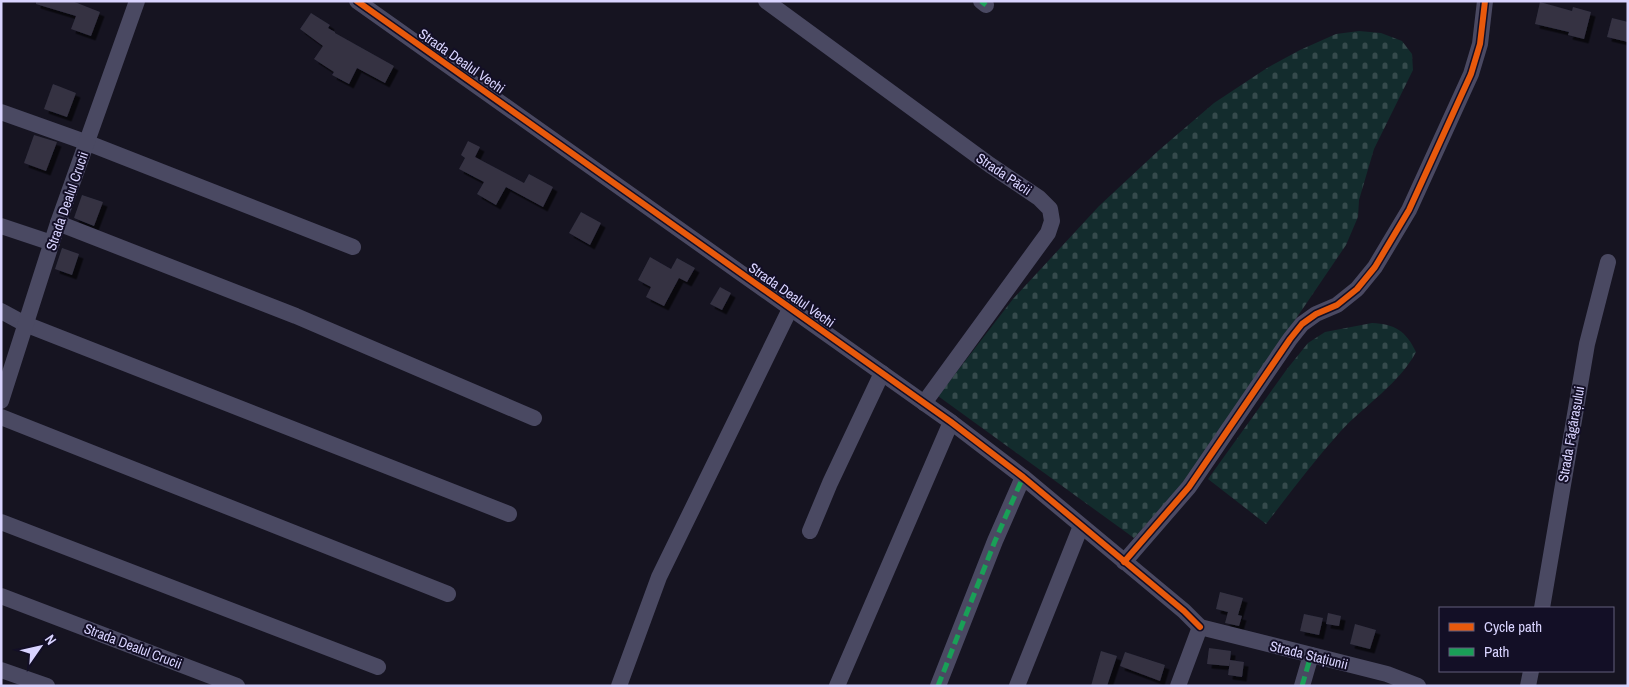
<svg xmlns="http://www.w3.org/2000/svg" width="1629" height="687" font-family="'Archivo Narrow',sans-serif">
	<style>
		.cemetery { fill: url(#cemetery-stones) }
		.building { fill: #343243; filter: url(#shadow) }
		.lines { fill: none; stroke-linecap: round; stroke-linejoin: round }
		.street { stroke: #4a4962; stroke-width: 16 }
		.quiet { stroke: #1a9f57; stroke-width: 5; stroke-dasharray: 10 5; stroke-linecap: butt }
		.cycleway-casing { stroke: #130f26; stroke-width: 9 }
		.cycleway { stroke: #e8590c; stroke-width: 6 }
		.labels { text-anchor: middle; stroke-width: 4; stroke-linejoin: round; paint-order: stroke }
		.street-label { font-size: 14px; fill: #d9d4ff; stroke: #130f26 }
	</style>
	<defs>
		<pattern id="cemetery-stones" width="16" height="16" patternUnits="userSpaceOnUse" patternTransform="scale(1.25)"><rect width="16" height="16" fill="#132c2d"/><path d="M2 7V4a2 2 0 0 1 4 0v3zM10 15v-3a2 2 0 0 1 4 0v3z" fill="#354a4c"/></pattern>
		<filter id="shadow"><feDropShadow dx="4.5" dy="4.5" stdDeviation="0" flood-color="#0009"/></filter>
	</defs>
	<rect width="100%" height="100%" fill="#161421"/>
	<g class="cemetery">
		<path d="M1359,31L1381,33L1402,41L1412,54L1413,70L1374,149L1359,200L1358,217L1346,245L1251,385L1179,488L1134,538L938,396L1013,299L1099,206L1158,151L1214,103L1267,68L1300,50L1336,34Z"/>
		<path d="M1372,323C1395,324 1406,331 1416,352C1399,384 1365,405 1340,432C1314,461 1290,493 1266,524L1208,479L1287,369L1308,343L1325,332Z"/>
	</g>
	<g class="building">
		<path d="M36,1H72L100,12L91,36L71,29L76,16L36,4Z"/>
		<path d="M1540,2L1572,11L1573,7L1591,12L1584,39L1568,35L1569,32L1535,24Z"/>
		<path d="M311,13L330,25L328,28L335,32V33L394,66L385,83L357,68L349,84L332,75L334,72L314,59L323,46L300,29Z"/>
		<path d="M1612,18L1628,22V42L1607,37Z"/>
		<path d="M53,84L76,93L67,117L44,109Z"/>
		<path d="M34,135L57,142L46,171L24,163Z"/>
		<path d="M468,141L480,147L475,157L524,183L529,174L553,187L543,207L506,187L496,205L477,194L484,182L459,169L465,158L461,155Z"/>
		<path d="M82,195L103,202L94,226L74,218Z"/>
		<path d="M581,212L601,223L590,245L569,233Z"/>
		<path d="M62,248L79,254L72,275L55,269Z"/>
		<path d="M650,257L671,269L677,258L695,268L687,282L679,278L664,306L646,297L651,287L638,280Z"/>
		<path d="M720,287L731,293L722,310L710,304Z"/>
		<path d="M1220,592L1243,598L1238,615L1242,616L1239,626L1225,623L1228,612L1216,609Z"/>
		<path d="M1328,613L1341,616L1339,626L1326,624Z"/>
		<path d="M1304,614L1323,618L1319,635L1300,631Z"/>
		<path d="M1355,624L1376,630L1370,649L1350,644Z"/>
		<path d="M1209,648L1231,651L1230,660L1244,662L1242,677L1228,675L1230,661L1229,666L1207,664Z"/>
		<path d="M1101,651L1117,656L1107,686H1091Z"/>
		<path d="M1125,652L1165,665L1160,681L1120,666Z"/>
	</g>
	<g class="lines">
		<g class="street">
			<path d="M357,1L951,422L1023,477L1184,611L1200,627"/>
			<path d="M766,1L990,165L1039,198L1050,209L1052,221L1048,233L924,403"/>
			<path d="M981,1L986,5"/>
			<path d="M1,112L88,143L353,247"/>
			<path d="M58,223L296,316L534,418"/>
			<path d="M1,226L52,243"/>
			<path d="M1,311L25,324L509,514"/>
			<path d="M1,401L58,223L137,1"/>
			<path d="M1,417L448,594"/>
			<path d="M1,522L378,667"/>
			<path d="M810,531L830,483L882,373"/>
			<path d="M1124,562L1189,487L1290,339L1302,324L1316,314L1337,305L1357,289L1375,267L1409,210L1471,74L1480,44L1485,1"/>
			<path d="M1,596L237,686"/>
			<path d="M1542,608L1587,344L1608,262"/>
			<path d="M1200,627L1387,674L1418,686"/>
			<path d="M1,670L47,686"/>
			<path d="M619,686L659,577L790,309"/>
			<path d="M837,686L951,422"/>
			<path d="M938,686L995,541L1023,477"/>
			<path d="M1017,686L1081,526"/>
			<path d="M1178,686L1200,627"/>
			<path d="M1302,686L1311,655"/>
			<path d="M1528,686L1531,671"/>
		</g>
		<g class="quiet">
			<path d="M981,1L986,5"/>
			<path d="M938,686L995,541L1023,477"/>
			<path d="M1302,686L1311,655"/>
		</g>
		<defs>
			<g id="cycleway">
				<path d="M357,1L951,422L1023,477L1184,611L1200,627"/>
				<path d="M1124,562L1189,487L1290,339L1302,324L1316,314L1337,305L1357,289L1375,267L1409,210L1471,74L1480,44L1485,1"/>
			</g>
		</defs>
		<use href="#cycleway" class="cycleway-casing"/>
		<use href="#cycleway" class="cycleway"/>
	</g>
	<g class="labels">
		<g class="street-label">
			<text transform="translate(462 61) rotate(35)" y="5">Strada Dealul Vechi</text>
			<text transform="translate(1004 174) rotate(34)" y="5">Strada Păcii</text>
			<text transform="translate(67 201) rotate(-71)" y="5">Strada Dealul Crucii</text>
			<text transform="translate(792 295) rotate(35)" y="5">Strada Dealul Vechi</text>
			<text transform="translate(1571 434) rotate(-80)" y="5">Strada Făgărașului</text>
			<text transform="translate(133 646) rotate(21)" y="5">Strada Dealul Crucii</text>
			<text transform="translate(1309 655) rotate(14)" y="5">Strada Stațiunii</text>
		</g>
	</g>
	<rect width="1629" height="687" fill="none" stroke="#d9d4ff" stroke-width="5"/>
	<rect x="1439" y="607" width="175" height="65" fill="#130f26" stroke="#625e7d"/>
	<rect x="1449" y="623" width="25" height="8" fill="#e8590c" stroke="#625e7d"/>
	<text x="1484" y="632" font-size="15" fill="#d9d4ff">Cycle path</text>
	<rect x="1449" y="648" width="25" height="8" fill="#1a9f57" stroke="#625e7d"/>
	<text x="1484" y="657" font-size="15" fill="#d9d4ff">Path</text>
	<g transform="translate(40 647) rotate(56)" stroke="#130f26" stroke-width="4" paint-order="stroke">
	<path d="M0-4L9 19L0 12L-9 19Z" fill="#d9d4ff"/>
	<text y="-8" font-size="14" font-weight="bold" text-anchor="middle" fill="#d9d4ff">N</text>
	</g>
</svg>
